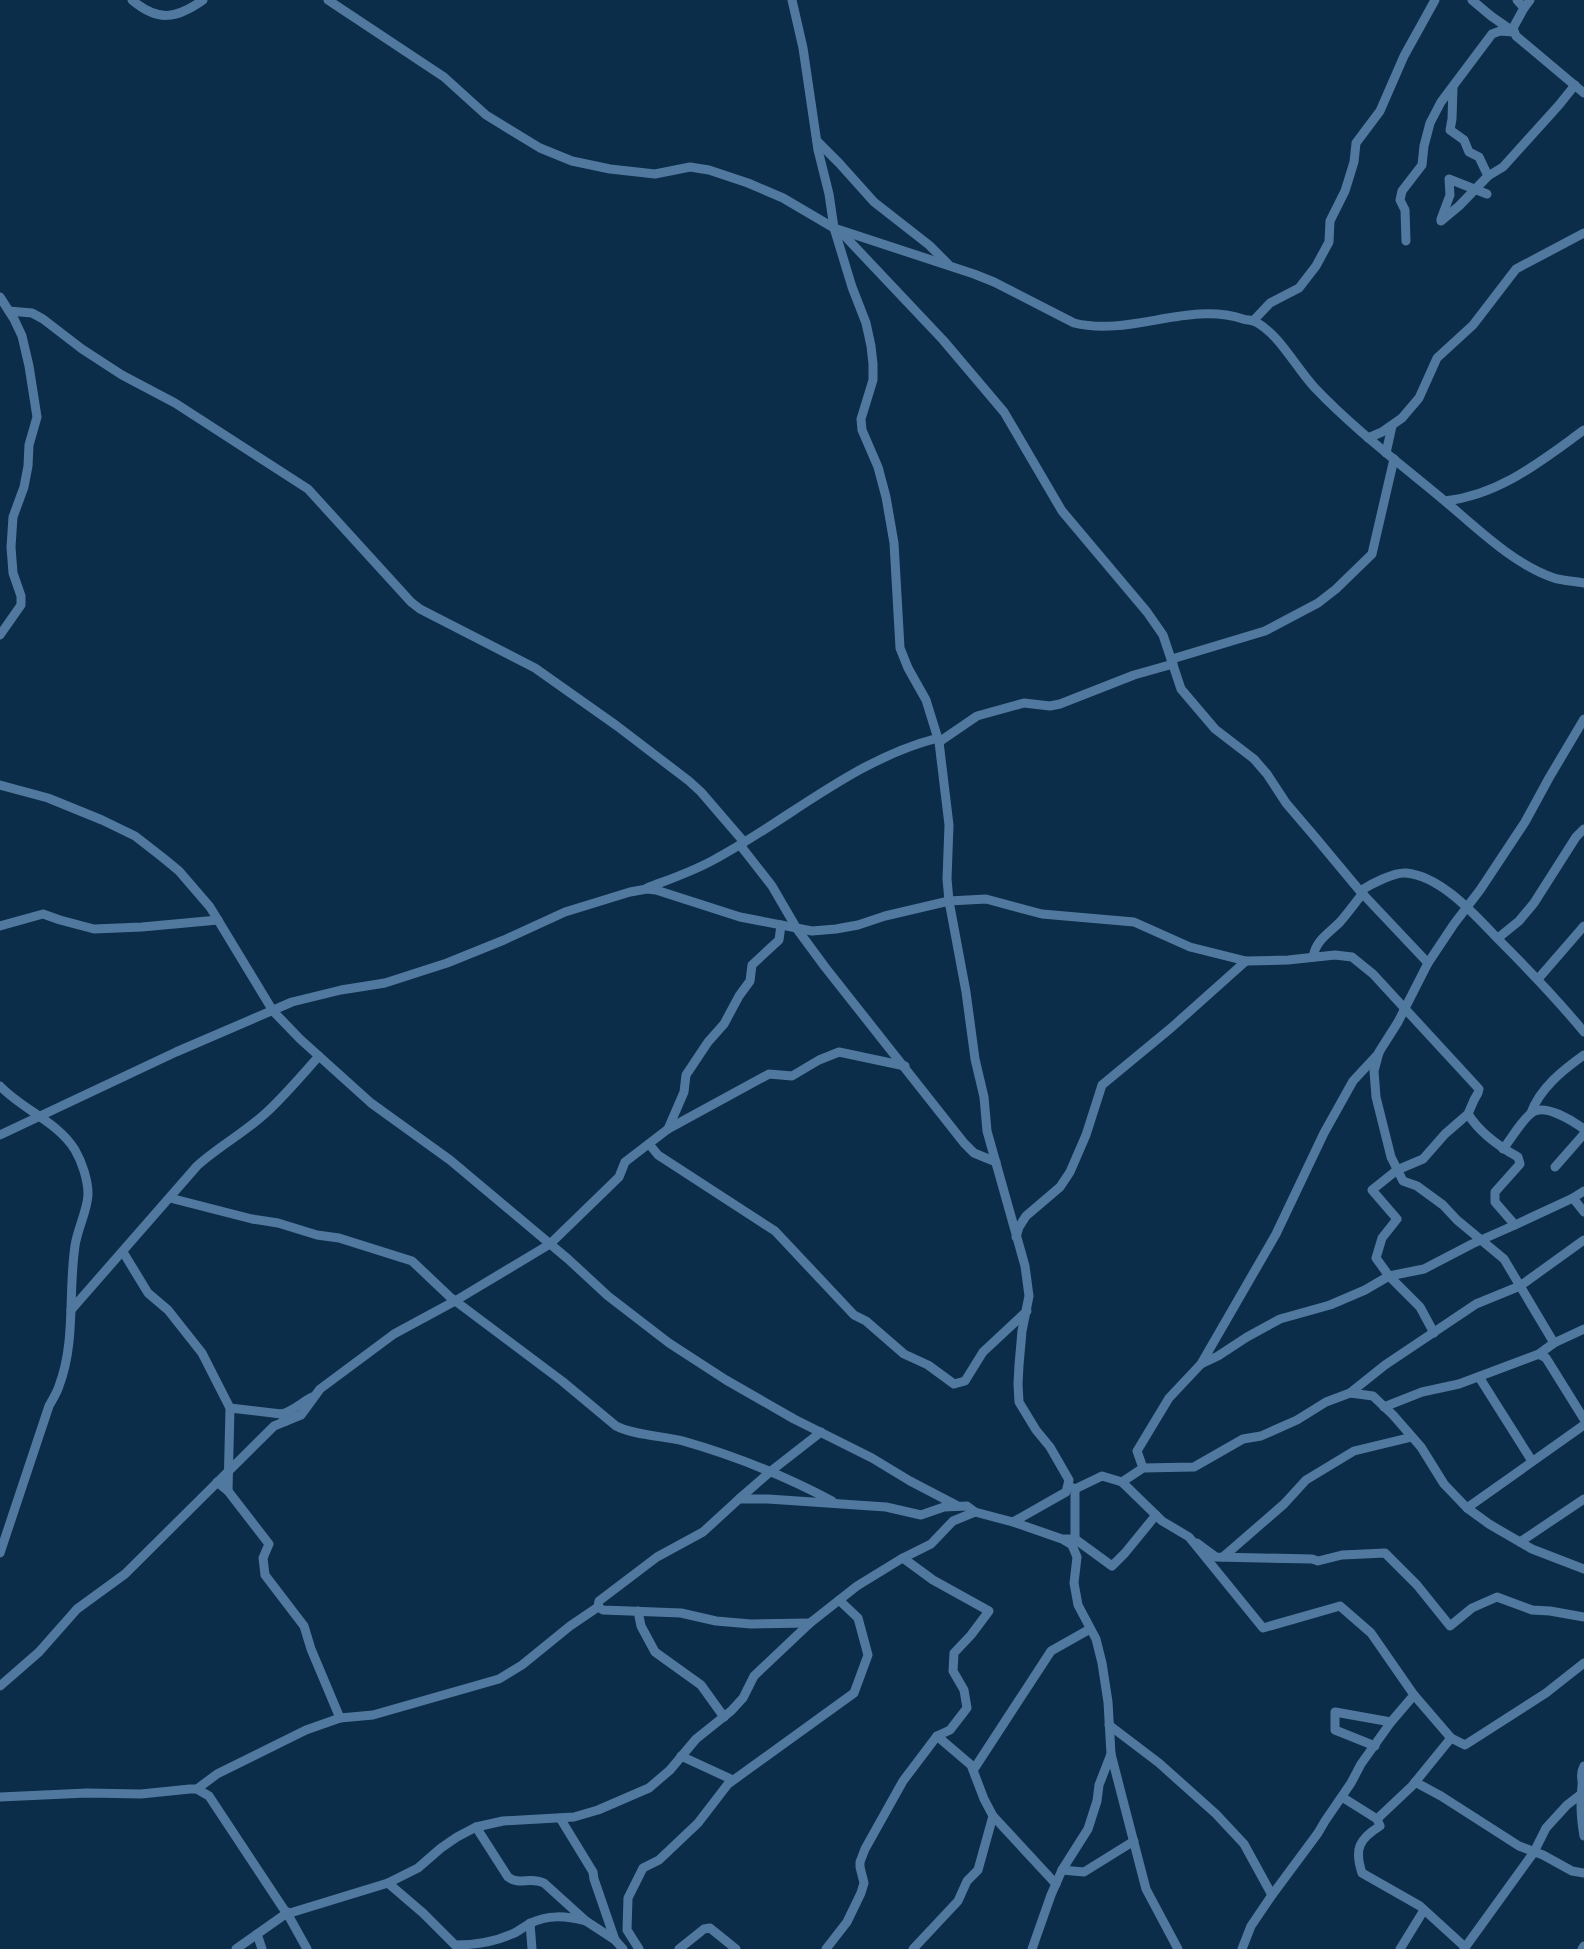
<svg xmlns="http://www.w3.org/2000/svg" width="1584" height="1949" font-family="'Space Grotesk',sans-serif">
	<style>
		.lines { fill: none; stroke-linecap: round; stroke-linejoin: round }
		.minor { stroke: #51799f; stroke-width: 9 }
	</style>
	<rect width="100%" height="100%" fill="#0b2d49"/>
	<g class="lines">
		<g class="minor">
			<path d="M132,0C158,22 176,19 203,0"/>
			<path d="M328,0L444,77L486,115L540,148L572,161L610,169L655,174L690,167L709,170L748,183L783,198L834,228L974,274L994,282L1074,323C1130,337 1188,301 1243,319C1246,320 1250,320 1254,321C1280,334 1295,367 1315,388C1353,428 1398,462 1440,497C1474,525 1512,564 1554,578C1563,581 1574,581 1584,583"/>
			<path d="M1472,0L1491,16L1511,30"/>
			<path d="M1517,0L1524,8L1513,28L1516,36L1584,93"/>
			<path d="M1524,8L1530,0"/>
			<path d="M817,141L839,163L874,202L929,245L948,264"/>
			<path d="M1488,176L1503,167L1559,105L1575,85"/>
			<path d="M1441,219L1450,195L1449,179L1487,194"/>
			<path d="M1441,221L1459,206L1488,176L1479,157L1469,152L1464,140L1450,130L1452,119L1453,87"/>
			<path d="M840,231L943,340L1004,412L1062,511L1147,612L1163,635L1181,689L1215,729L1254,759L1267,774L1286,803L1315,837L1360,891L1428,963"/>
			<path d="M1406,241L1405,210L1400,200L1402,191L1422,165L1424,146L1430,123L1441,102L1492,34L1500,31L1513,32"/>
			<path d="M0,297L14,319L22,336L29,366L37,417L29,445L28,466L24,487L13,517L11,547L13,573L21,596V605L0,635"/>
			<path d="M9,311L32,313L43,319L82,349L122,375L175,403L308,489L411,602L420,609L535,668L617,726L689,781L701,792L744,842"/>
			<path d="M1253,321L1270,303L1299,288L1316,266L1329,242L1330,221L1345,191L1354,162L1356,143L1380,111L1404,56L1435,0"/>
			<path d="M1368,438L1382,432L1402,418L1419,398L1437,358L1473,325L1516,269L1584,233"/>
			<path d="M1386,453L1392,426"/>
			<path d="M1445,501C1500,495 1541,461 1584,430"/>
			<path d="M1172,659L1265,631L1318,603L1336,589L1372,554L1394,459"/>
			<path d="M939,742L977,716L1024,703L1050,706L1060,704L1134,675L1173,664"/>
			<path d="M0,785L48,798L102,820L135,836L162,857L179,871L210,907L273,1011L300,1039L371,1103L450,1160L568,1259L608,1296L669,1343L726,1380L794,1419L872,1458L910,1481L956,1505"/>
			<path d="M740,845L772,886L797,929L825,967L964,1143L974,1153L996,1162"/>
			<path d="M647,888C670,879 695,871 717,858C791,818 855,759 938,738"/>
			<path d="M1360,891C1371,884 1394,872 1406,873C1441,876 1475,915 1498,939C1528,969 1557,999 1584,1032"/>
			<path d="M0,926L43,914L60,920L94,929L142,927L218,920"/>
			<path d="M1498,938L1519,921L1534,903L1576,837L1584,829"/>
			<path d="M1313,957C1316,940 1328,934 1340,922C1348,913 1355,903 1363,893"/>
			<path d="M1538,979L1584,926"/>
			<path d="M0,1086C23,1110 58,1122 75,1150C82,1162 88,1180 88,1194C88,1209 77,1230 75,1246C68,1292 76,1342 59,1386C57,1393 52,1400 49,1406L0,1553"/>
			<path d="M1531,1113C1540,1088 1563,1070 1584,1055"/>
			<path d="M668,1129L684,1092L686,1075L708,1042L724,1024L739,996L750,981L752,965L779,940L781,925"/>
			<path d="M0,1135L176,1052L292,1002L341,990L385,983L447,963L504,940L565,912L630,892L647,889L656,890L740,917L812,931L836,929L858,925L885,916L949,901L986,899L1042,914L1134,922L1190,947L1246,961L1288,960L1335,955L1352,957L1373,974L1479,1089L1478,1093L1474,1100L1468,1114L1445,1134L1423,1159L1397,1170L1372,1190L1397,1219L1382,1238L1376,1258L1389,1276L1420,1307L1434,1333"/>
			<path d="M649,1144L658,1155L775,1231L854,1315L866,1321L904,1354L928,1365L954,1384L965,1381L983,1352L1027,1311"/>
			<path d="M1503,1149C1511,1139 1523,1118 1533,1112C1546,1104 1573,1121 1584,1129"/>
			<path d="M1555,1167L1584,1134"/>
			<path d="M170,1198L252,1219L278,1223L317,1235L339,1238L412,1261L450,1297L562,1381L616,1426C633,1435 663,1436 683,1441C736,1456 783,1475 832,1501"/>
			<path d="M1573,1198L1584,1212"/>
			<path d="M1515,1225L1573,1198L1584,1191"/>
			<path d="M1016,1237L1019,1227L1026,1216L1060,1187L1070,1172L1086,1135L1102,1085L1171,1028L1246,961"/>
			<path d="M123,1252L148,1293L168,1310L202,1353L230,1408L228,1491"/>
			<path d="M71,1310L197,1166C219,1146 246,1132 268,1111C286,1094 302,1075 319,1056"/>
			<path d="M1554,1343L1584,1329"/>
			<path d="M1539,1354L1554,1343L1504,1259L1457,1220L1443,1205L1417,1186L1403,1181L1391,1157L1376,1097L1374,1071L1379,1052L1398,1022L1428,963L1454,924L1480,890L1525,822L1549,778L1584,719"/>
			<path d="M1201,1364L1276,1234L1324,1133L1353,1081L1379,1053"/>
			<path d="M1479,1377L1532,1461"/>
			<path d="M1350,1393L1385,1365L1476,1304L1520,1286L1584,1240"/>
			<path d="M1384,1407L1422,1392L1459,1384L1539,1354L1546,1358L1584,1419"/>
			<path d="M230,1408L281,1414L286,1421"/>
			<path d="M281,1414C292,1412 302,1402 312,1397"/>
			<path d="M1143,1468L1137,1451L1169,1398L1201,1364L1218,1356L1247,1337L1280,1319L1330,1305L1365,1290L1389,1276L1424,1269L1472,1244L1515,1225L1495,1202V1192L1520,1164L1518,1157C1498,1146 1480,1133 1468,1114"/>
			<path d="M217,1482L228,1491L269,1544L263,1558L265,1575L304,1626L311,1649L340,1718"/>
			<path d="M1122,1482L1162,1521L1189,1537L1263,1628L1340,1606L1371,1633L1414,1695L1391,1722L1335,1712V1730L1375,1746"/>
			<path d="M1069,1486L1075,1489L1102,1476L1122,1482L1143,1468L1194,1467L1243,1439L1261,1436L1297,1420L1326,1402L1350,1393L1373,1396L1393,1415L1421,1447L1444,1484L1467,1508L1489,1524L1532,1549L1584,1569"/>
			<path d="M1075,1489V1539"/>
			<path d="M739,1499L771,1471L821,1432"/>
			<path d="M1467,1508L1584,1425"/>
			<path d="M1013,1522L1062,1539L1072,1545L1077,1557L1074,1583L1078,1605L1096,1639L1102,1663L1108,1702L1111,1754L1119,1785L1146,1889L1178,1949"/>
			<path d="M1065,1539H1075L1112,1566L1125,1553L1156,1515"/>
			<path d="M1520,1542L1584,1499"/>
			<path d="M1197,1543L1216,1557L1312,1559L1318,1561L1342,1555L1385,1553L1417,1585L1450,1626L1472,1608L1497,1597L1532,1610L1550,1611L1584,1617"/>
			<path d="M1223,1557L1284,1504L1306,1480L1354,1451L1412,1437"/>
			<path d="M598,1607L603,1610L681,1613L716,1621L751,1624L810,1623"/>
			<path d="M638,1611L641,1626L655,1652L701,1685L724,1717"/>
			<path d="M0,1686L39,1652L77,1609L125,1574L274,1426L301,1415L320,1389L394,1334L455,1301L550,1244L619,1177L625,1162L668,1129L769,1074L792,1076L819,1060L839,1052L905,1066"/>
			<path d="M1414,1695L1451,1738"/>
			<path d="M1109,1725L1159,1763L1216,1814L1244,1844L1272,1895"/>
			<path d="M937,1736L971,1765L984,1799L993,1816L1056,1884"/>
			<path d="M681,1756L733,1780"/>
			<path d="M1584,1766C1579,1776 1583,1777 1582,1786C1580,1803 1581,1819 1584,1836"/>
			<path d="M974,1769L1051,1651L1090,1629"/>
			<path d="M1415,1782L1441,1796L1519,1846L1543,1855L1572,1871L1584,1873"/>
			<path d="M197,1789L217,1774L306,1730L340,1718L373,1715L499,1679L522,1665L570,1626L598,1607L599,1601L657,1557L703,1532L739,1499H768L886,1507L921,1515L944,1507L967,1506L975,1512L1013,1522L1066,1492L1069,1480L1050,1447L1036,1430L1019,1402L1018,1384L1019,1365L1022,1331L1029,1296L1025,1266L987,1131L984,1097L975,1059L966,992L949,901L947,879L949,825L939,742L926,700L908,668L900,648L894,543L886,497L878,467L862,430L861,419L873,380V364L871,346L866,323L852,287L834,228L829,194L818,150L803,48L792,0"/>
			<path d="M0,1797L87,1793L141,1794L190,1789H197L209,1796L285,1911L290,1913L388,1883L418,1868L441,1848L457,1837L476,1827L503,1821L574,1817L598,1810L649,1788L670,1770L696,1739L731,1711L743,1698L754,1676L810,1623L857,1586L901,1559L931,1544L953,1521L975,1512"/>
			<path d="M1342,1797L1377,1819L1380,1826C1359,1839 1354,1849 1362,1873L1420,1906L1465,1947"/>
			<path d="M560,1818L593,1872L594,1879L615,1940"/>
			<path d="M1377,1819L1412,1786L1451,1738L1465,1745L1546,1693L1584,1663"/>
			<path d="M476,1827L508,1877C520,1886 529,1876 544,1883L586,1921L615,1940L623,1949"/>
			<path d="M1062,1870L1084,1872L1134,1841"/>
			<path d="M388,1883L423,1913L455,1945C475,1945 494,1942 512,1934C518,1932 523,1927 529,1924C548,1914 566,1916 586,1921"/>
			<path d="M530,1923L532,1949"/>
			<path d="M257,1934L262,1949"/>
			<path d="M236,1949L287,1913L307,1949"/>
			<path d="M639,1949L627,1930L628,1898L643,1868L659,1860L698,1823L728,1784L854,1693L868,1655L858,1618L839,1600"/>
			<path d="M679,1949L704,1929L710,1928L736,1949"/>
			<path d="M826,1949L847,1922L861,1893L864,1883L860,1867V1862L865,1849L903,1781L937,1736L950,1730L967,1708L964,1690L953,1671L954,1653L971,1635L989,1611L933,1580L903,1558"/>
			<path d="M913,1949L958,1901L967,1881L978,1870L993,1816"/>
			<path d="M1032,1949L1051,1895L1062,1870L1088,1829L1097,1801L1099,1785L1111,1754"/>
			<path d="M1242,1949L1251,1926L1272,1895L1318,1833L1325,1821L1351,1783L1361,1764L1391,1722"/>
			<path d="M1400,1949L1424,1910"/>
			<path d="M1464,1949L1534,1852L1546,1828L1567,1805L1580,1795"/>
			<path d="M1582,1949L1584,1946"/>
		</g>
	</g>
</svg>
